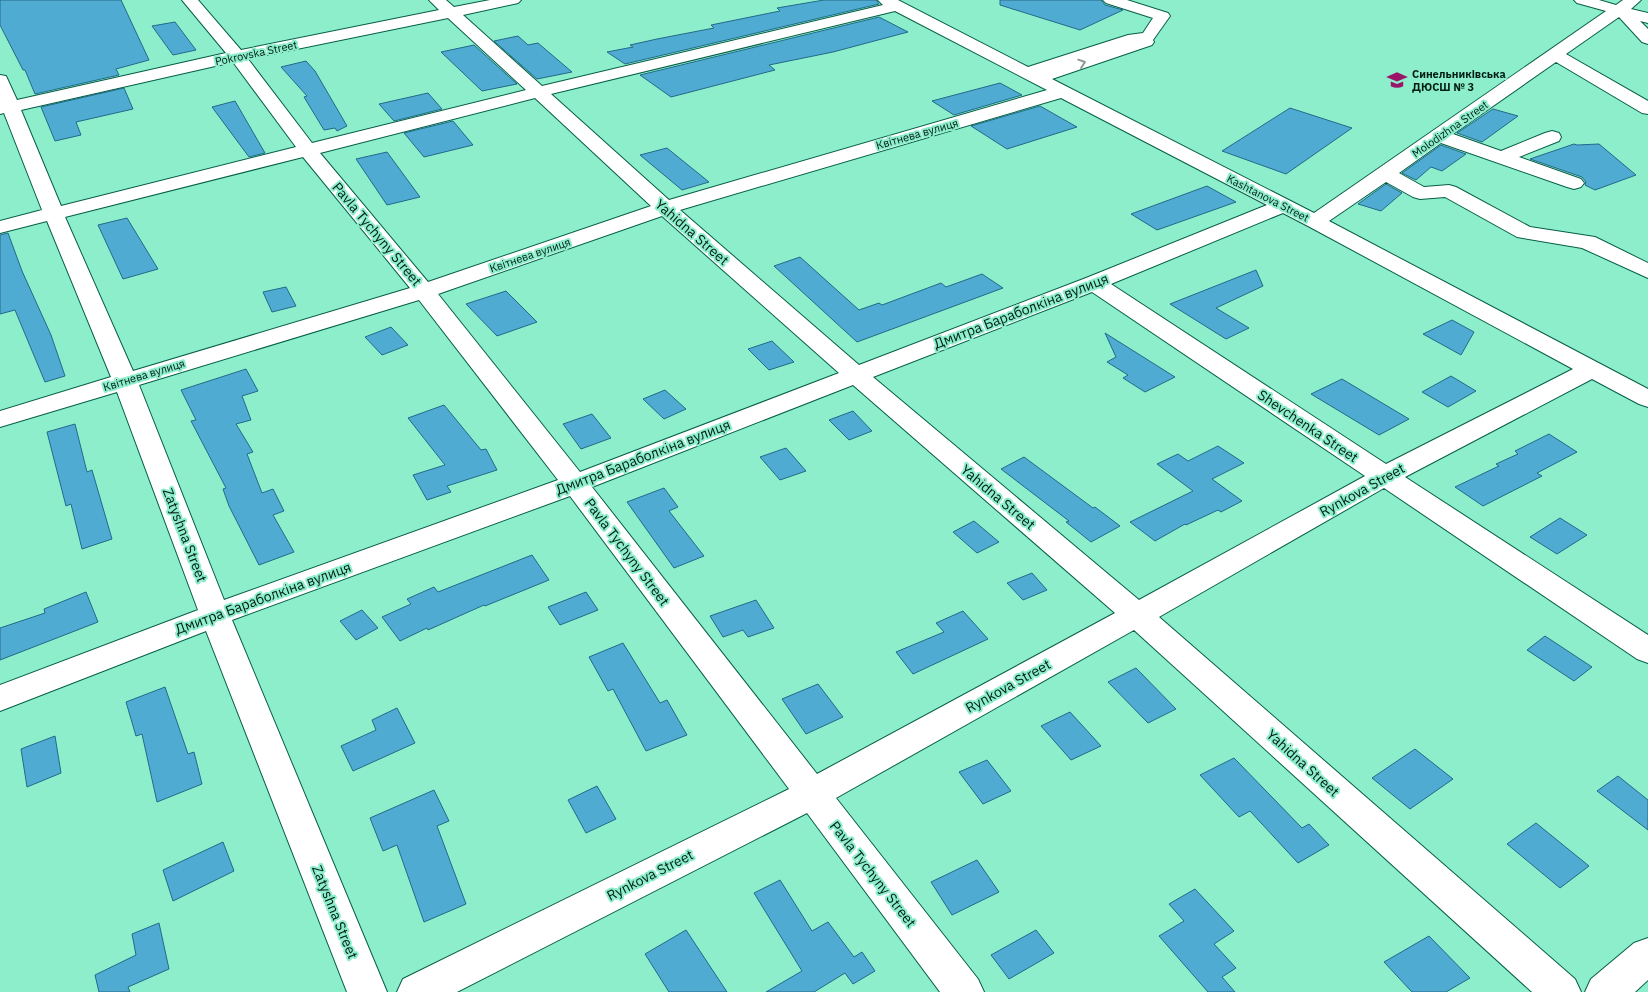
<svg xmlns="http://www.w3.org/2000/svg" width="1648" height="992" font-family="'IBM Plex Sans',sans-serif">
	<style>
		.building { fill: #50abd3; stroke: #226a88 }
		.lines { fill: none; stroke-linecap: round; stroke-linejoin: round }
		.minor-casing { stroke: #065e48; stroke-width: 2 }
		.minor { fill: #fff; fill-rule: evenodd }
		.oneway { stroke: #8c9995 }
		.labels { text-anchor: middle; stroke-width: 4; stroke-linejoin: round; paint-order: stroke }
		.far-street-label { font-size: 11px; fill: #001d14; stroke: #8deecc }
		.far-poi-label { font-size: 11px; font-weight: bold; fill: #001d14; stroke: #8deecc; text-anchor: start }
		.street-label { font-size: 14px; fill: #001d14; stroke: #8deecc }
	</style>
	<rect width="100%" height="100%" fill="#8deecc"/>
	<g class="building">
		<path d="M0,0H121L149,60L116,69L119,75L35,94L25,70H23L0,25Z"/>
		<path d="M824,0H876L879,4L625,64L607,52L633,47L630,45L657,39L714,28L711,25L780,11L777,8Z"/>
		<path d="M1000,0H1101L1105,5L1123,10L1080,30L1000,5Z"/>
		<path d="M879,17L908,32L833,52L769,65L775,70L671,97L640,75Z"/>
		<path d="M175,22L196,50L173,55L152,26Z"/>
		<path d="M518,36L528,45L538,43L572,72L537,79L494,41Z"/>
		<path d="M474,45L517,84L482,91L441,52Z"/>
		<path d="M306,61L315,71L347,126L337,131L335,128L324,130L304,97L307,96L281,67Z"/>
		<path d="M1000,83L1022,95L954,115L932,101Z"/>
		<path d="M124,88L133,109L76,122L81,135L55,141L41,107Z"/>
		<path d="M428,93L442,109L394,121L379,104Z"/>
		<path d="M235,101L265,153L249,157L212,107Z"/>
		<path d="M1040,106L1077,127L1007,149L971,126Z"/>
		<path d="M1290,108L1352,128L1286,174L1222,151Z"/>
		<path d="M1493,109L1518,116L1482,142L1457,133Z"/>
		<path d="M453,121L473,145L424,157L404,133Z"/>
		<path d="M1574,144L1577,145L1599,144L1636,175L1595,190L1585,185L1586,182L1582,177L1530,159Z"/>
		<path d="M1441,145L1466,154L1442,171L1431,167L1416,180L1402,173Z"/>
		<path d="M667,148L709,182L682,190L640,155Z"/>
		<path d="M387,152L420,197L387,205L356,159Z"/>
		<path d="M1386,184L1402,193L1381,211L1358,204Z"/>
		<path d="M1207,186L1236,202L1157,230L1131,214Z"/>
		<path d="M127,218L158,269L123,279L98,225Z"/>
		<path d="M8,233L22,271L51,335L65,376L45,382L15,310L0,314V235Z"/>
		<path d="M800,257L859,310L879,303L882,305L941,283L946,287L982,274L1003,288L857,342L774,266Z"/>
		<path d="M1256,270L1263,286L1216,308L1249,328L1226,339L1170,304Z"/>
		<path d="M286,287L296,306L272,312L263,292Z"/>
		<path d="M506,291L537,322L497,336L466,304Z"/>
		<path d="M1452,320L1474,332L1461,355L1423,334Z"/>
		<path d="M391,327L408,345L382,355L365,337Z"/>
		<path d="M1105,333L1175,377L1145,392L1123,378L1128,375L1107,362L1116,357Z"/>
		<path d="M772,341L794,362L769,370L748,349Z"/>
		<path d="M246,369L258,391L242,396L251,420L236,424L253,452L247,454L262,493L273,489L284,511L273,515L294,552L259,565L229,506L223,489L226,488L191,421L196,420L181,390Z"/>
		<path d="M1451,376L1476,391L1448,407L1422,392Z"/>
		<path d="M1342,379L1409,419L1379,435L1311,394Z"/>
		<path d="M665,390L686,409L664,419L643,399Z"/>
		<path d="M444,405L481,450L486,449L497,470L447,486L451,492L427,500L413,475L445,465L408,418Z"/>
		<path d="M853,411L872,431L849,440L829,420Z"/>
		<path d="M592,414L611,438L581,449L563,424Z"/>
		<path d="M75,424L87,472L92,470L112,539L82,549L71,504L66,506L47,432Z"/>
		<path d="M1549,434L1577,452L1537,473L1542,476L1483,506L1455,487L1499,466L1496,464L1518,454L1515,451Z"/>
		<path d="M1218,446L1244,463L1212,479L1242,501L1221,512L1218,510L1186,525L1185,524L1155,541L1130,522L1193,491L1157,464L1178,454L1188,461Z"/>
		<path d="M786,448L806,471L780,480L760,457Z"/>
		<path d="M1024,457L1093,508L1095,507L1120,526L1091,542L1066,522L1069,521L1001,469Z"/>
		<path d="M664,488L678,507L669,511L704,556L674,568L627,502Z"/>
		<path d="M1560,518L1587,535L1557,554L1530,537Z"/>
		<path d="M974,521L999,542L977,553L953,532Z"/>
		<path d="M532,555L549,580L485,606L484,605L428,630L427,628L400,641L382,617L411,604L407,599L434,587L438,592Z"/>
		<path d="M1032,573L1047,590L1023,600L1007,583Z"/>
		<path d="M86,592L98,622L0,660V628L45,613L44,609Z"/>
		<path d="M586,592L598,610L560,625L548,607Z"/>
		<path d="M756,600L774,628L748,637L743,630L723,637L710,616Z"/>
		<path d="M362,610L378,628L356,640L340,621Z"/>
		<path d="M963,611L988,639L913,674L896,652L944,632L936,623Z"/>
		<path d="M1545,636L1592,667L1574,681L1527,650Z"/>
		<path d="M623,643L660,703L667,700L687,735L646,751L613,689L608,691L589,657Z"/>
		<path d="M1136,668L1176,709L1148,723L1108,682Z"/>
		<path d="M818,684L843,717L806,734L782,699Z"/>
		<path d="M165,687L188,754L194,752L202,784L157,802L142,734L136,736L126,702Z"/>
		<path d="M397,708L415,743L353,771L341,746L376,730L372,720Z"/>
		<path d="M1070,712L1101,746L1071,760L1041,726Z"/>
		<path d="M55,736L61,773L27,787L21,749Z"/>
		<path d="M1415,749L1453,779L1410,809L1372,778Z"/>
		<path d="M1234,758L1302,828L1309,824L1329,845L1298,863L1250,811L1239,817L1200,775Z"/>
		<path d="M987,760L1011,791L983,804L959,772Z"/>
		<path d="M1618,776L1648,800V830L1597,791Z"/>
		<path d="M597,786L616,819L586,833L568,800Z"/>
		<path d="M434,790L449,821L437,826L466,904L424,922L397,845L383,851L370,818Z"/>
		<path d="M1536,823L1589,866L1560,888L1507,844Z"/>
		<path d="M223,842L234,871L173,901L163,870Z"/>
		<path d="M977,860L999,892L952,915L931,882Z"/>
		<path d="M780,880L812,931L828,922L854,957L862,952L875,971L853,984L845,973L814,992H766L802,971L754,893Z"/>
		<path d="M1195,889L1234,931L1214,944L1236,968L1222,977L1235,992H1208L1159,936L1184,921L1169,904Z"/>
		<path d="M159,923L169,969L128,987L130,992H99L95,975L136,955L132,934Z"/>
		<path d="M686,930L727,992H669L645,954Z"/>
		<path d="M1036,930L1054,953L1009,979L991,955Z"/>
		<path d="M1429,936L1470,978L1446,992H1412L1384,962Z"/>
	</g>
	<g class="lines">
		<defs>
			<g id="minor">
				<path d="M182,0H198L241,50L439,10L429,0H446L454,7L490,0H521L518,3L463,15L542,86L883,5L878,0H898L1028,67L1128,35L1143,33L1153,18L1106,3L1103,0H1127L1168,13L1170,16L1153,40L1154,42L1152,45L1052,79L1314,213L1606,11L1577,3L1574,0H1599L1616,5L1623,0H1641L1631,9L1648,13V23L1640,21L1648,29V44L1642,42L1619,17L1566,54L1648,101V114L1642,113L1556,62L1453,134L1501,151L1545,133L1552,131L1559,133L1561,137L1559,141L1519,157L1581,179L1584,183L1581,187L1574,189L1567,187L1441,143L1399,173L1424,187L1449,185L1456,187L1530,227L1595,237L1648,263V278L1582,248L1517,237L1445,197L1420,199L1413,197L1386,182L1329,221L1648,389V407L1639,404L1592,379L1405,477L1648,635V663L1637,659L1384,488L1159,617L1575,979L1581,992H1532L1134,630L836,798L978,979L984,992H940L807,813L457,992H397L403,979L789,789L570,496L232,620L387,992H347L206,631L0,711V685L198,610L117,392L0,427V411L111,377L47,221L0,233V221L42,210L4,113L0,114V75L6,76L17,100L226,53ZM895,11L1047,90L669,200L551,94ZM448,18L526,90L312,143L248,59ZM233,62L296,147L61,206L21,110ZM535,98L651,206L428,282L320,153ZM1061,98L1267,205L1086,278L859,365L680,210ZM303,157L410,288L133,371L65,217ZM1283,213L1308,226L1573,369L1386,464L1111,284ZM662,216L839,373L580,472L438,294ZM1092,292L1365,476L1139,600L873,377ZM419,300L558,480L224,600L139,385ZM853,385L1115,613L817,774L592,487Z"/>
				<path d="M1648,938V980L1635,992H1585L1591,979L1634,943Z"/>
			</g>
		</defs>
		<use href="#minor" class="minor-casing"/>
		<use href="#minor" class="minor"/>
	</g>
	<defs><path id="oneway-chevron" d="M-2-3.5L2.5 0L-2 3.5" fill="none" stroke-width="1.6" stroke-linecap="round" stroke-linejoin="round" transform="scale(1.25)"/></defs>
	<use class="oneway" href="#oneway-chevron" transform="translate(1082 63) rotate(-19)"/>
	<defs>
		<symbol id="school-bare" viewBox="-9 -9 18 18"><path d="M0-5L7-2L0 1L-7-2ZM-4 1L0 2.5L4 1V4Q0 6-4 4Z" fill="#9a1467" stroke="#8deecc" stroke-width="2.5" paint-order="stroke"/></symbol>
	</defs>
	<g fill-rule="evenodd">
		<use href="#school-bare" x="1383" y="66" width="28" height="28"/>
	</g>
	<g class="labels">
		<g class="far-street-label">
			<text transform="translate(256 53) rotate(-12)" y="4">Pokrovska Street</text>
			<text transform="translate(1450 129) rotate(-35)" y="4">Molodizhna Street</text>
			<text transform="translate(917 134) rotate(-16)" y="4">Квітнева вулиця</text>
			<text transform="translate(1268 198) rotate(27)" y="4">Kashtanova Street</text>
			<text transform="translate(530 255) rotate(-19)" y="4">Квітнева вулиця</text>
			<text transform="translate(144 375) rotate(-17)" y="4">Квітнева вулиця</text>
		</g>
		<g class="far-poi-label">
			<text x="1412" y="78">Синельниківська<tspan x="1412" dy="13">ДЮСШ № 3</tspan></text>
		</g>
		<g class="street-label">
			<text transform="translate(692 232) rotate(41)" y="5">Yahidna Street</text>
			<text transform="translate(377 234) rotate(50)" y="5">Pavla Tychyny Street</text>
			<text transform="translate(1021 311) rotate(-21)" y="5">Дмитра Бараболкіна вулиця</text>
			<text transform="translate(1308 426) rotate(34)" y="5">Shevchenka Street</text>
			<text transform="translate(643 457) rotate(-21)" y="5">Дмитра Бараболкіна вулиця</text>
			<text transform="translate(1362 490) rotate(-29)" y="5">Rynkova Street</text>
			<text transform="translate(998 497) rotate(40)" y="5">Yahidna Street</text>
			<text transform="translate(185 535) rotate(69)" y="5">Zatyshna Street</text>
			<text transform="translate(627 552) rotate(53)" y="5">Pavla Tychyny Street</text>
			<text transform="translate(263 598) rotate(-20)" y="5">Дмитра Бараболкіна вулиця</text>
			<text transform="translate(1008 686) rotate(-29)" y="5">Rynkova Street</text>
			<text transform="translate(1303 763) rotate(42)" y="5">Yahidna Street</text>
			<text transform="translate(873 874) rotate(52)" y="5">Pavla Tychyny Street</text>
			<text transform="translate(650 875) rotate(-27)" y="5">Rynkova Street</text>
			<text transform="translate(335 912) rotate(68)" y="5">Zatyshna Street</text>
		</g>
	</g>
</svg>
